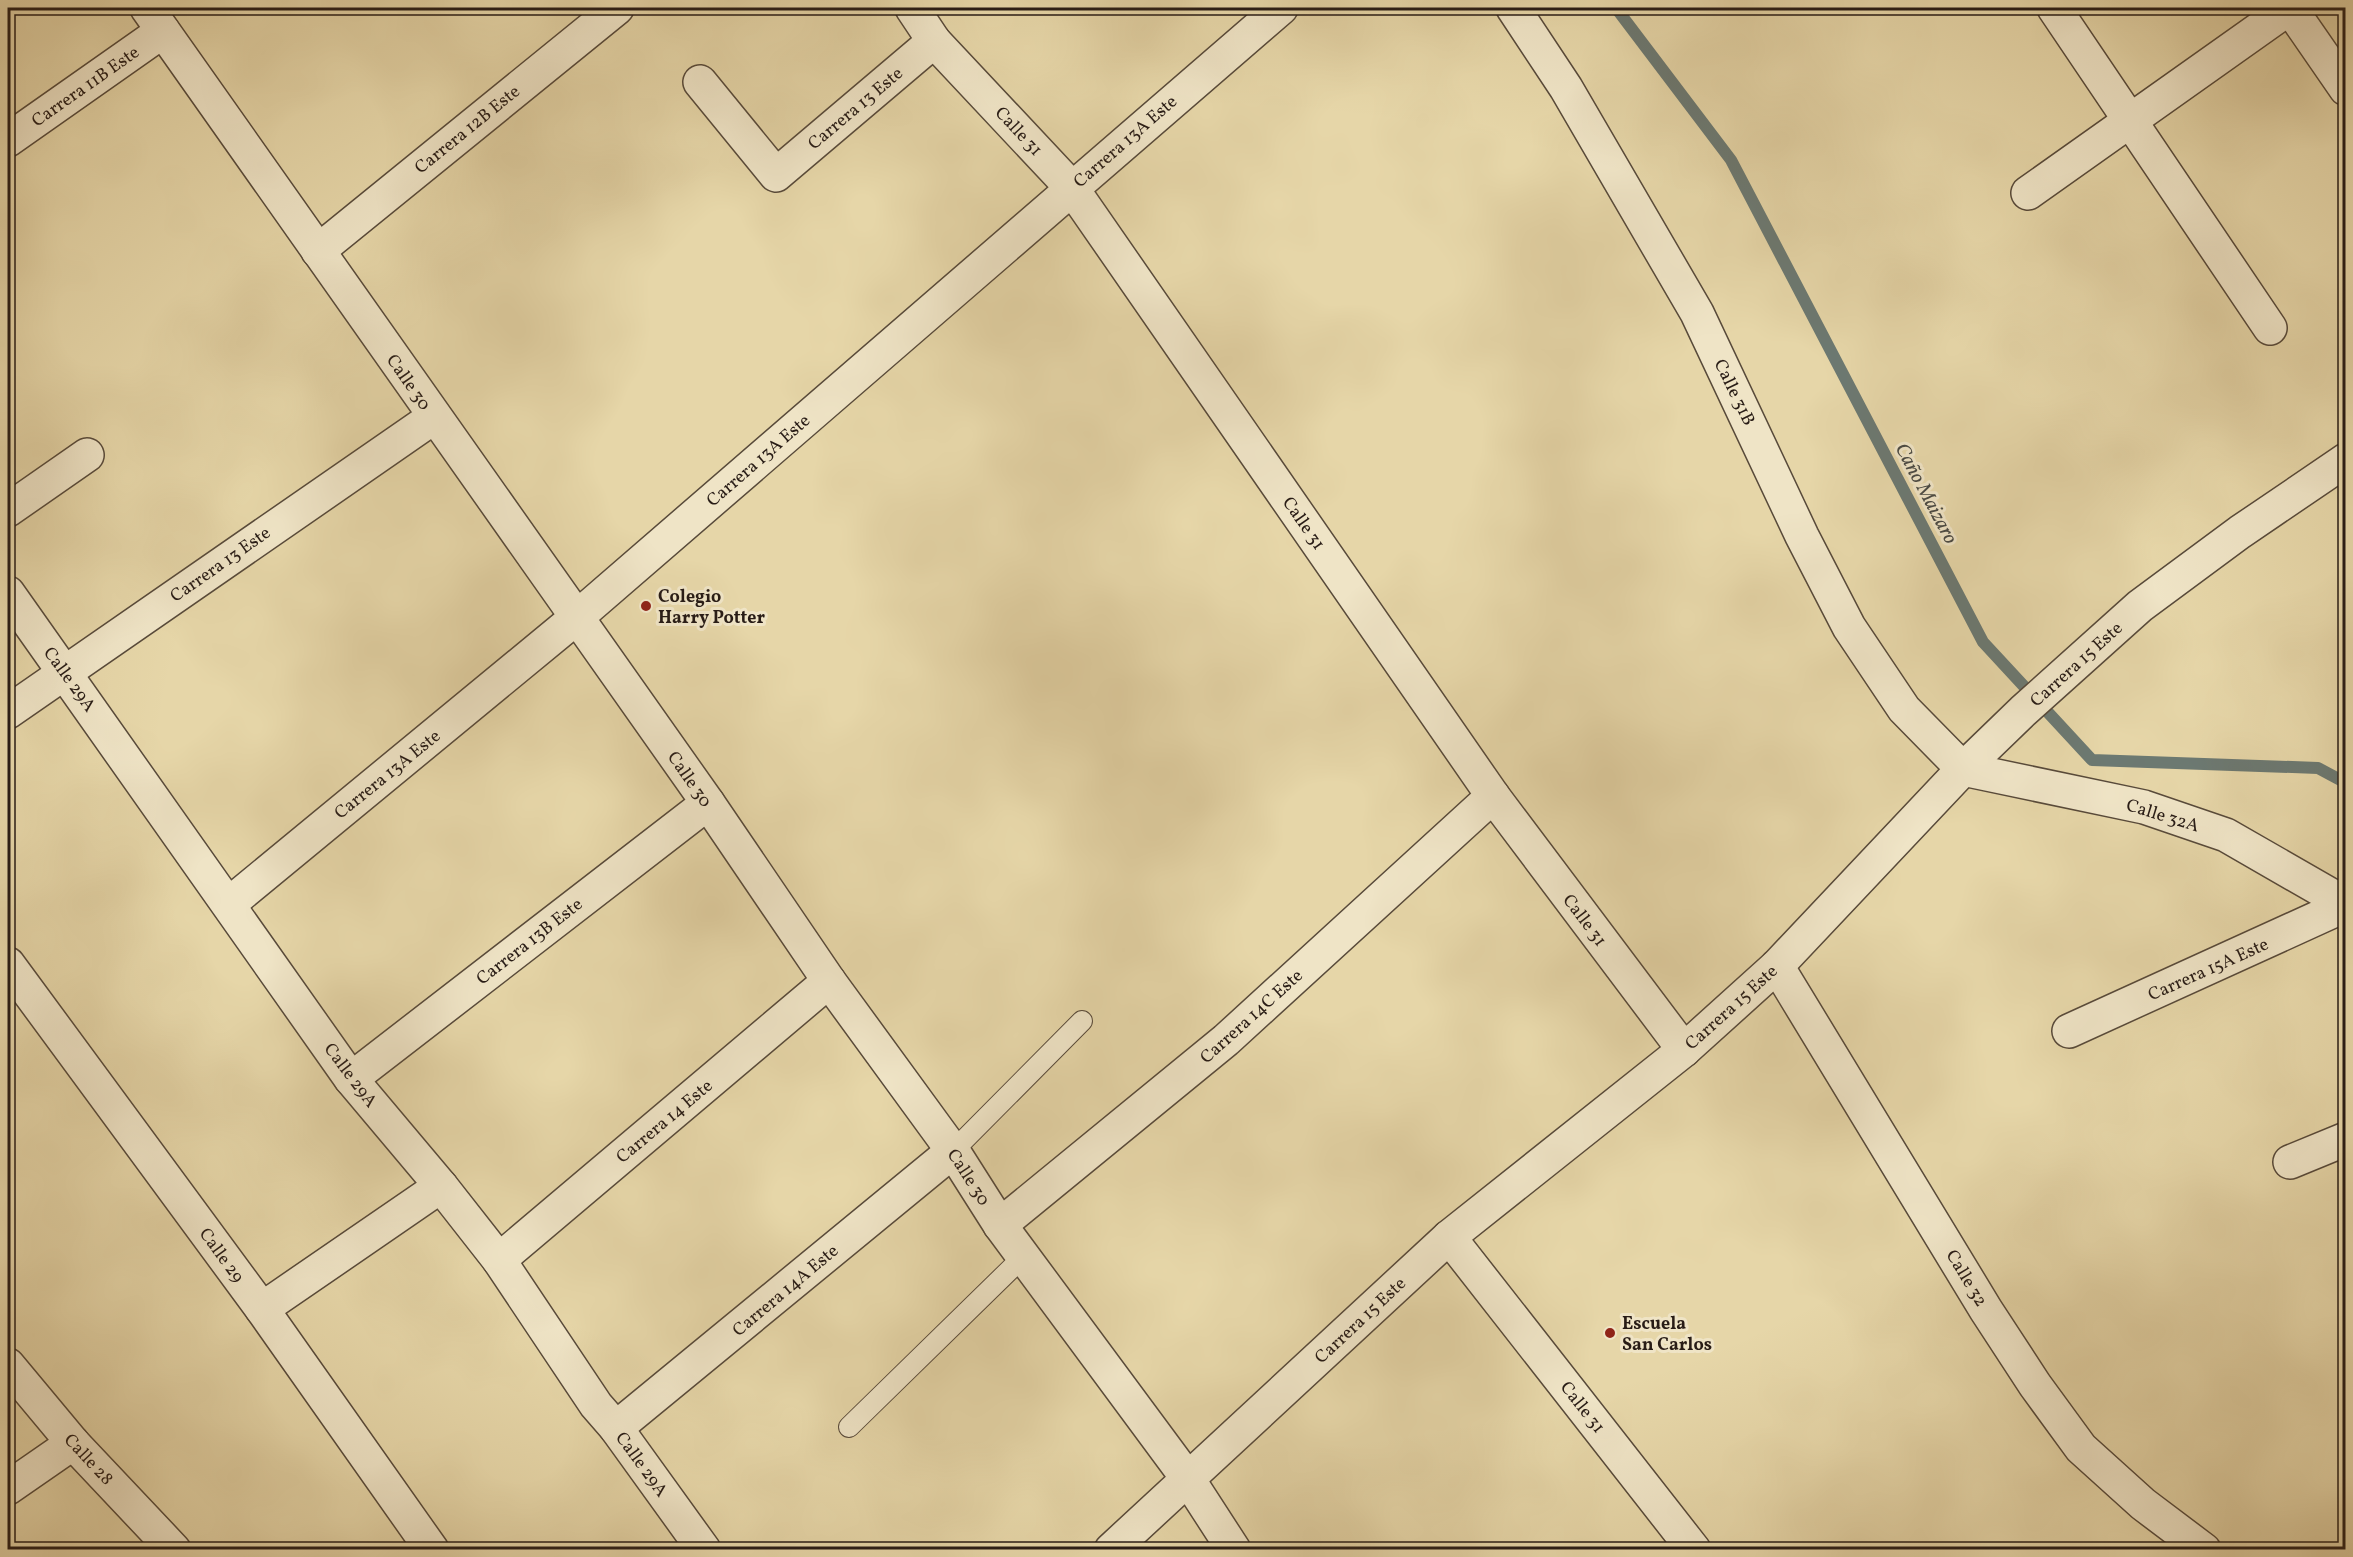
<svg xmlns="http://www.w3.org/2000/svg" width="2353" height="1557" font-family="Vollkorn,serif">
	<style>
		.lines { fill: none; stroke-linecap: round; stroke-linejoin: round }
		.stream { stroke: #6c7972; stroke-width: 12 }
		.service-casing { stroke: #584a3a; stroke-width: 22 }
		.minor-casing { stroke: #584a3a; stroke-width: 36 }
		.tertiary-casing { stroke: #584a3a; stroke-width: 36 }
		.service { stroke: #efe4c6; stroke-width: 20 }
		.minor { stroke: #efe4c6; stroke-width: 33 }
		.tertiary { stroke: #efe4c6; stroke-width: 33 }
		.poi-dot { fill: #8f2418; stroke: #efe4c6; stroke-width: 2 }
		.labels { text-anchor: middle; stroke-width: 6; stroke-linejoin: round; paint-order: stroke }
		.street-label { font-size: 18px; fill: #281c16; stroke: #efe4c6 }
		.poi-label { font-size: 18px; font-weight: bold; fill: #281c16; stroke: #efe4c6; text-anchor: start }
		.water-label { font-size: 20px; font-style: italic; fill: #4a4a44; stroke: #efe4c6 }
	</style>
	<rect width="100%" height="100%" fill="#e6d6a8"/>
	<filter id="stains"><feTurbulence type="fractalNoise" baseFrequency=".00333" numOctaves="4"/><feColorMatrix values="0 0 0 0 .2 0 0 0 0 .09 0 0 0 0 .02 0 0 0 .5 -.17"/></filter>
	<radialGradient id="worn" r=".72"><stop offset=".6" stop-color="#630" stop-opacity="0"/><stop offset="1" stop-color="#630" stop-opacity=".3"/></radialGradient>
	<g class="lines">
		<path class="stream" d="M1616,8L1731,160L1983,642L2092,760L2318,768L2346,783"/>
		<defs>
			<g id="service">
				<path d="M953,1151L1082,1021"/>
				<path d="M849,1427L1024,1256"/>
			</g>
			<g id="minor">
				<path d="M147,8L708,803L829,981L953,1151L1000,1225L1188,1479L1234,1550"/>
				<path d="M912,8L934,41L1071,187L1493,796L1684,1050"/>
				<path d="M1513,8L1566,88L1697,313L1802,536L1849,627L1904,709L1963,769L2144,807L2226,835L2346,904"/>
				<path d="M2054,8L2270,328"/>
				<path d="M2290,8L2346,89"/>
				<path d="M700,82L776,175L934,41"/>
				<path d="M8,140L163,31"/>
				<path d="M2028,193L2289,8"/>
				<path d="M318,251L617,8"/>
				<path d="M8,510L87,455"/>
				<path d="M8,593L351,1079L441,1186L499,1260L596,1405L616,1428L704,1550"/>
				<path d="M8,712L434,417"/>
				<path d="M229,904L576,618L1281,8"/>
				<path d="M8,964L262,1309L432,1550"/>
				<path d="M1777,966L1986,1310L2035,1385L2081,1448L2143,1504L2204,1550"/>
				<path d="M2069,1031L2346,905"/>
				<path d="M351,1079L708,803"/>
				<path d="M2290,1162L2346,1139"/>
				<path d="M1000,1225L1226,1040L1493,796"/>
				<path d="M1449,1237L1694,1550"/>
				<path d="M499,1260L829,981"/>
				<path d="M262,1309L441,1186"/>
				<path d="M8,1365L73,1443L174,1550"/>
				<path d="M616,1428L953,1151"/>
				<path d="M8,1488L73,1443"/>
			</g>
			<path id="tertiary" d="M1111,1550L1449,1237L1684,1050L1777,966L1963,769L2023,711L2140,606L2240,532L2346,460"/>
		</defs>
		<use href="#service" class="service-casing"/>
		<use href="#minor" class="minor-casing"/>
		<use href="#tertiary" class="tertiary-casing"/>
		<use href="#service" class="service"/>
		<use href="#minor" class="minor"/>
		<use href="#tertiary" class="tertiary"/>
	</g>
	<g class="poi-dot">
		<circle cx="646" cy="606" r="6"/>
		<circle cx="1610" cy="1333" r="6"/>
	</g>
	<g class="labels">
		<g class="street-label">
			<text transform="translate(85 86) rotate(-35)" y="6">Carrera 11B Este</text>
			<text transform="translate(855 108) rotate(-40)" y="6">Carrera 13 Este</text>
			<text transform="translate(467 129) rotate(-39)" y="6">Carrera 12B Este</text>
			<text transform="translate(1019 131) rotate(47)" y="6">Calle 31</text>
			<text transform="translate(1125 141) rotate(-41)" y="6">Carrera 13A Este</text>
			<text transform="translate(409 382) rotate(55)" y="6">Calle 30</text>
			<text transform="translate(1735 392) rotate(64)" y="6">Calle 31B</text>
			<text transform="translate(758 460) rotate(-41)" y="6">Carrera 13A Este</text>
			<text transform="translate(1304 523) rotate(55)" y="6">Calle 31</text>
			<text transform="translate(220 564) rotate(-35)" y="6">Carrera 13 Este</text>
			<text transform="translate(2076 664) rotate(-42)" y="6">Carrera 15 Este</text>
			<text transform="translate(70 679) rotate(54)" y="6">Calle 29A</text>
			<text transform="translate(387 774) rotate(-39)" y="6">Carrera 13A Este</text>
			<text transform="translate(690 779) rotate(55)" y="6">Calle 30</text>
			<text transform="translate(2163 815) rotate(17)" y="6">Calle 32A</text>
			<text transform="translate(1585 920) rotate(53)" y="6">Calle 31</text>
			<text transform="translate(529 941) rotate(-38)" y="6">Carrera 13B Este</text>
			<text transform="translate(2208 969) rotate(-24)" y="6">Carrera 15A Este</text>
			<text transform="translate(1731 1007) rotate(-42)" y="6">Carrera 15 Este</text>
			<text transform="translate(1251 1016) rotate(-42)" y="6">Carrera 14C Este</text>
			<text transform="translate(351 1075) rotate(53)" y="6">Calle 29A</text>
			<text transform="translate(664 1121) rotate(-40)" y="6">Carrera 14 Este</text>
			<text transform="translate(969 1177) rotate(57)" y="6">Calle 30</text>
			<text transform="translate(222 1255) rotate(54)" y="6">Calle 29</text>
			<text transform="translate(1967 1278) rotate(59)" y="6">Calle 32</text>
			<text transform="translate(785 1290) rotate(-40)" y="6">Carrera 14A Este</text>
			<text transform="translate(1360 1320) rotate(-43)" y="6">Carrera 15 Este</text>
			<text transform="translate(1583 1407) rotate(52)" y="6">Calle 31</text>
			<text transform="translate(89 1459) rotate(47)" y="6">Calle 28</text>
			<text transform="translate(642 1464) rotate(54)" y="6">Calle 29A</text>
		</g>
		<g class="poi-label">
			<text x="658" y="602">Colegio<tspan x="658" dy="21">Harry Potter</tspan></text>
			<text x="1622" y="1329">Escuela<tspan x="1622" dy="21">San Carlos</tspan></text>
		</g>
		<g class="water-label">
			<text transform="translate(1927 493) rotate(62)" y="7">Caño Maizaro</text>
		</g>
	</g>
	<rect width="2353" height="1557" fill="none" stroke="#e6d6a8" stroke-width="30"/>
	<rect x="9" y="9" width="2335" height="1539" fill="none" stroke="#281c16" stroke-width="3"/>
	<rect x="15" y="15" width="2323" height="1527" fill="none" stroke="#281c16" stroke-width="1.5"/>
	<rect width="100%" height="100%" filter="url(#stains)"/>
	<rect width="100%" height="100%" fill="url(#worn)"/>
</svg>
